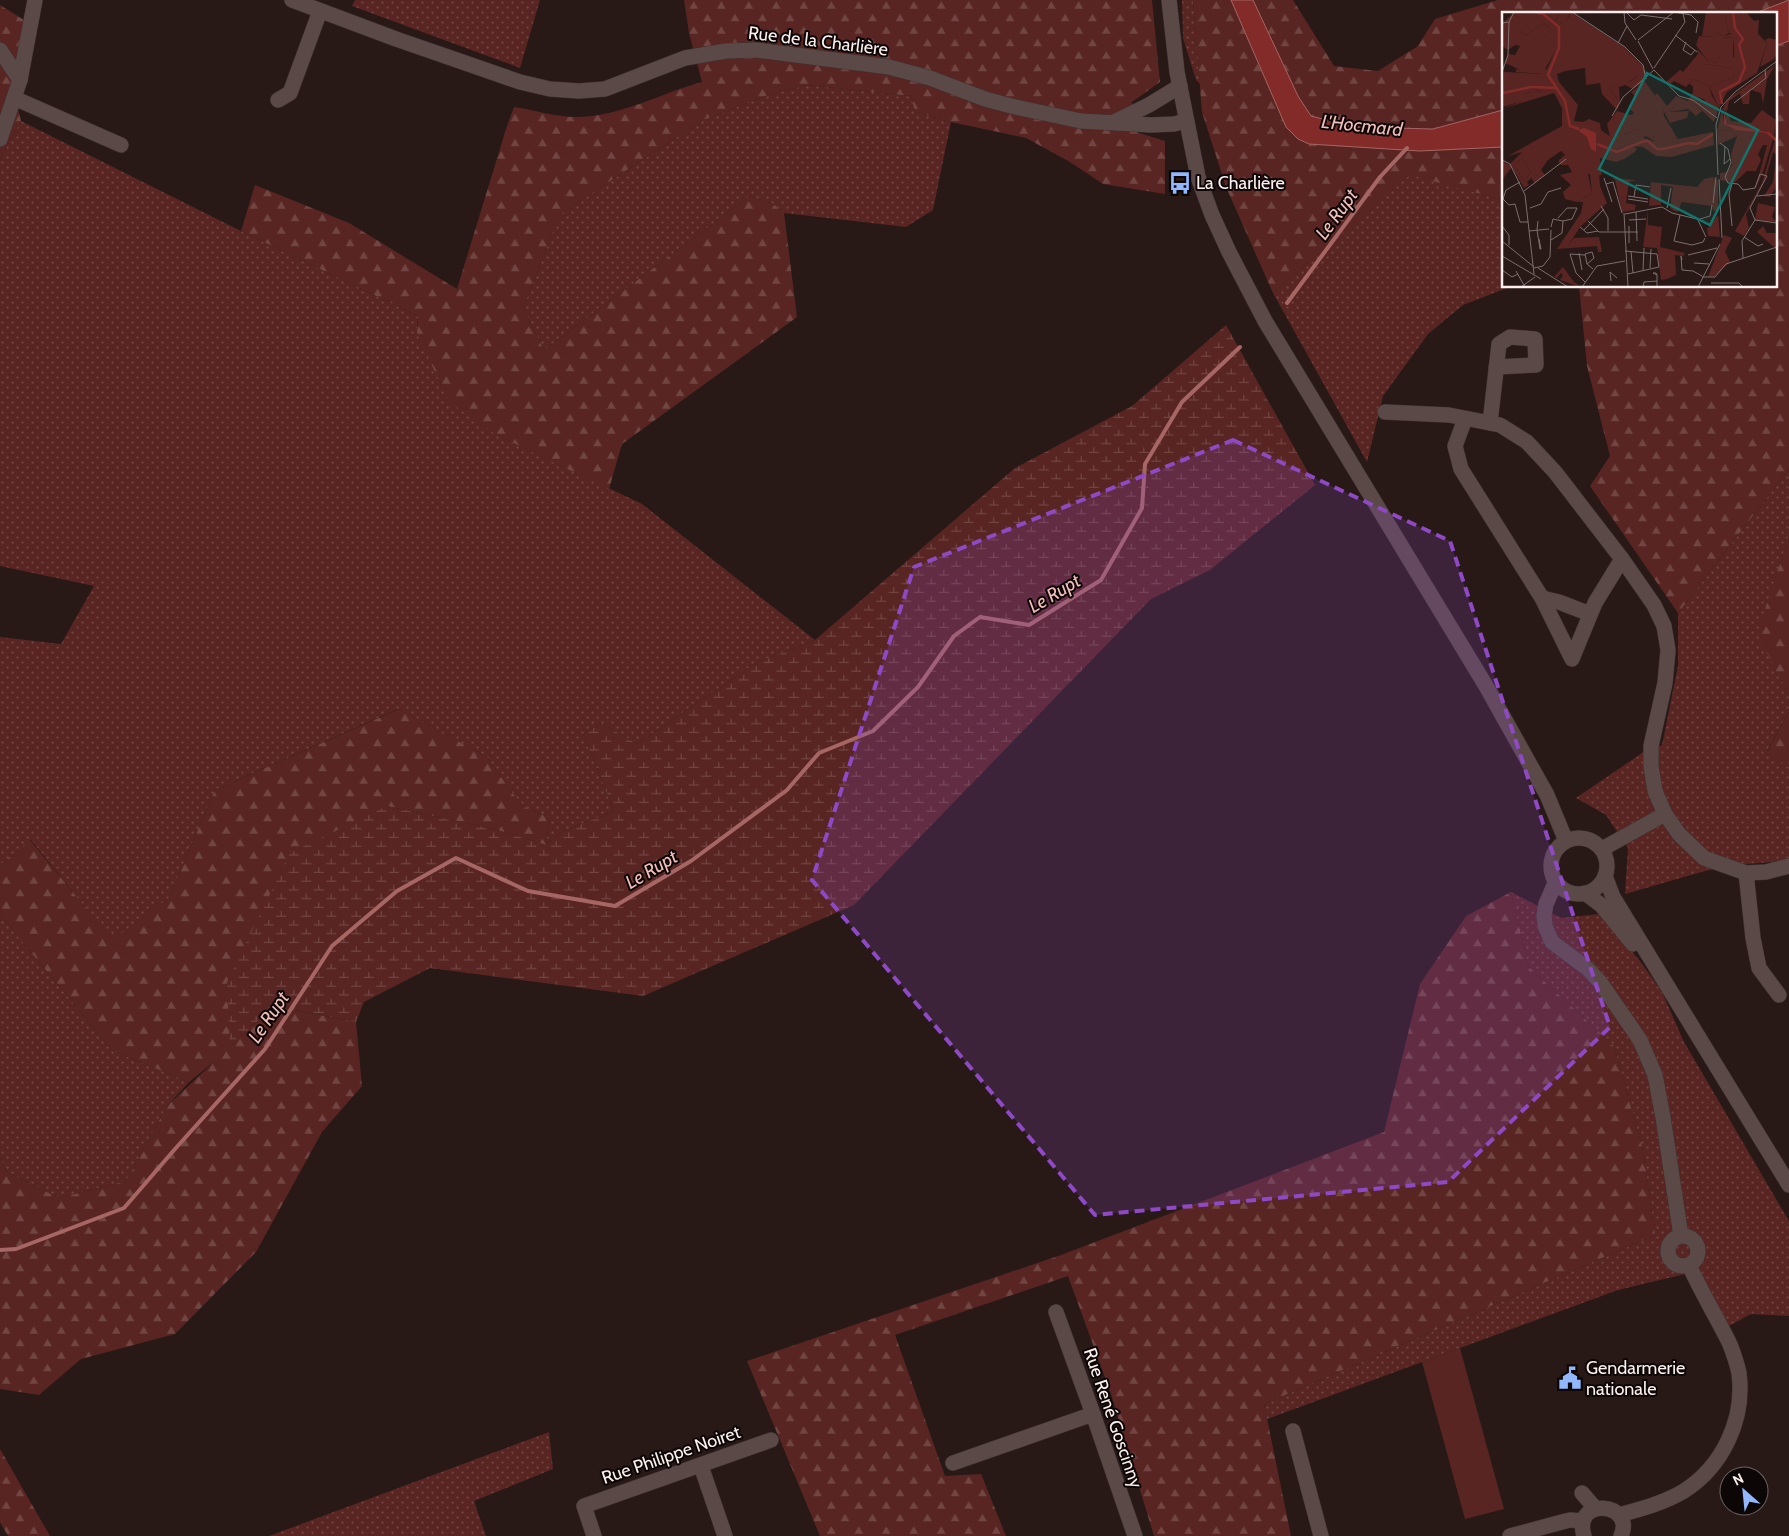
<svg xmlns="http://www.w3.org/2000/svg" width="1789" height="1536" font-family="Cabin,sans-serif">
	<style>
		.grass { fill: url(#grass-dots) }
		.forest { fill: url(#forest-firs) }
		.wetland { fill: url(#wetland-marsh) }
		.park { fill: #582522 }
		.water { fill: #822b29; stroke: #a66664 }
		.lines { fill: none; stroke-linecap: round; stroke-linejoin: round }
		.stream { stroke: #a66664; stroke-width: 4 }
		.street-casing { stroke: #3f3333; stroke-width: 16 }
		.secondary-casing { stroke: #3f3333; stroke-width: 16 }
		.street { stroke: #5b4948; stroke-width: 15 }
		.secondary { stroke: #5b4948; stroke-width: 15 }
		.marked { fill: #8e49c6; fill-opacity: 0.2; stroke: #8e49c6; stroke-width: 4; stroke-dasharray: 10 6; stroke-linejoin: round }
		.labels { text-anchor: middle; stroke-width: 4; stroke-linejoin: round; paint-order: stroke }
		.street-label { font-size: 18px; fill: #fbf0ee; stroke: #0c0606 }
		.poi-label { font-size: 18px; fill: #fbf0ee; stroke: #0c0606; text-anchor: start }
		.water-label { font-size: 19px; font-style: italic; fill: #f1beb9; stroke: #0c0606 }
		.inset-river { fill: none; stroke: #822b29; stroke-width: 2.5 }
		.inset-road { fill: none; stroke: #7c6f6d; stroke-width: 1 }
		.view { fill: #0f766e; fill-opacity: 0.15; stroke: #0f766e; stroke-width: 2.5 }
		.inset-edge { fill: none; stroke: #fbf0ee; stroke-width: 2.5 }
	</style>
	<defs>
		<pattern id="grass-dots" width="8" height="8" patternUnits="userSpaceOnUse" patternTransform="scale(1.25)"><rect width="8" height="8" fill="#582522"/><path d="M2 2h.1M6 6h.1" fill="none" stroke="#714542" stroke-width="1.8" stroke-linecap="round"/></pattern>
		<pattern id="forest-firs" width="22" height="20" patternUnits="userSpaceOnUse" patternTransform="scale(1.25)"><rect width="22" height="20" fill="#582522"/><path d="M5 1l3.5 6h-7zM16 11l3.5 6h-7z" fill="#714542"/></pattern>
		<pattern id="wetland-marsh" width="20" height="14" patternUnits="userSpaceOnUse" patternTransform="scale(1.25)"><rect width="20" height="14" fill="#582522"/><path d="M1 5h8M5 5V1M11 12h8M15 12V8" fill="none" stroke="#714542"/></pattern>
	</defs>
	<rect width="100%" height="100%" fill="#281917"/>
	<g class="grass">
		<path d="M355,0H540L520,68L352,6Z"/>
		<path d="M1182,0H1193L1200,84L1196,80L1183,38Z"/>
		<path d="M807,85L911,96L915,112L951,122L933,210L906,227L784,213L773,204L750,196L544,350L523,308L560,214L703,120L771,94Z"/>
		<path d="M21,121L241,231L418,316L417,333L497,435L642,504L815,640L754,664L637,744L601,723L583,734L614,811L559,833L546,845L550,818L521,805L487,757L398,709L215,790L169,898L112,941L31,840L0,865V637L61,644L94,586L0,566V159Z"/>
		<path d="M1410,174L1503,200V286H1512L1463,305L1428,334L1383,396L1367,462L1273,293Z"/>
		<path d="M1789,469V536L1758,634L1789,695V711L1767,751L1789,767V858L1785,861L1745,864L1705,871L1625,894L1628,848L1606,815L1576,798L1645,751L1662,745L1678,666V613Z"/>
		<path d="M1511,892L1561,918L1599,914L1640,961L1662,992L1684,1042L1789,1221V1316L1751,1314L1727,1327L1698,1271L1618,1290L1267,1419L1264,1404L1655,1235L1643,1150L1614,1046L1529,967Z"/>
		<path d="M0,915L113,1051L189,1082L167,1106L126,1181L59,1198L7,1172L0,1157Z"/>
		<path d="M549,1432L553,1469L474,1501L486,1536H269Z"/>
	</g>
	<g class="forest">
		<path d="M684,0H1152L1160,82L1132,102L1130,130L1165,141V194L1103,184L1070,162L1026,138L951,122L915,112L911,96L807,85L771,94L703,120L560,214L523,308L544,350L750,196L773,204L784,213L797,317L622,444L609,489L497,435L449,402L417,333L418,316L241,231L255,185L349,223L457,289L507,126L514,107C534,110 556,117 576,117C620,117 661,93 702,82L689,33Z"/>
		<path d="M1193,0H1231L1286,127L1298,139L1309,144L1420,151L1503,147V200L1410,175L1273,293L1226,187L1202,112Z"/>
		<path d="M1253,0H1293L1334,66L1378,71L1418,46L1435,19L1498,0H1788L1753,14H1503V110L1433,129L1355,127L1311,116L1298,96Z"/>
		<path d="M0,5L24,20L12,85L21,121L0,159Z"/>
		<path d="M1789,41V469L1678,613L1590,486L1610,456L1587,366L1579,286H1775V46Z"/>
		<path d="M1789,536V695L1757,634Z"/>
		<path d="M399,709L487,757L521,805L550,818L546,845L497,830L387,806L230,1047L274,1006L356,1022L362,1086L322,1132L256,1252L175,1334L81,1359L39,1395L0,1389V1157L7,1172L59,1198L126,1181L167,1106L215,1061L189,1082L113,1051L0,915V865L30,840L112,940L169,898L215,790Z"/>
		<path d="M1789,711V767L1767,752Z"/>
		<path d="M1511,892L1529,967L1614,1046L1643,1150L1655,1235L1264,1404L1291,1536H1154L1111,1394L1068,1276L895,1335L945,1476L981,1474L1006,1536H820L747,1361L1061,1255L1384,1132L1420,984L1466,916Z"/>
		<path d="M0,1449L50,1536H8L0,1522Z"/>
	</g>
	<path class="wetland" d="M1226,325L1315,485L1210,570L1151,599L854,905L643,996L430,968L364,1002L356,1022L274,1006L230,1047L227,982L290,853L387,806L497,830L546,845L559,833L614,811L583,734L601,723L637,744L754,664L815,640L1015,468L1132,406Z"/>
	<path class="park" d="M1460,1348L1504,1509L1465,1519L1422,1362Z"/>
	<g class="water">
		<path d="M1231,0H1253L1298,96L1311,116L1355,127L1433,129L1503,110V147L1420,151L1309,144L1298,139L1286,127Z"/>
		<path d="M1789,0V41L1775,46V14H1753Z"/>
	</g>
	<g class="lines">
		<g class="stream">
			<path d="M1287,303L1380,177L1407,148"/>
			<path d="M0,1250L16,1249L124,1208L175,1149L265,1049L332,946L397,891L456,858L528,891L615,906L691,861L787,790L819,753L873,731L918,687L954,636L980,617L1029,625L1101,580L1142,508L1145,464L1182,402L1240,347"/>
		</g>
		<defs>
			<g id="street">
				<path d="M0,50L20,80"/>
				<path d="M14,98L121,145"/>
				<path d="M278,100L290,93L320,11"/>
				<path d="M0,139L20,80L35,0"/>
				<path d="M1385,412L1449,415L1500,425L1527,442L1555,472L1622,559L1654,605L1664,626L1668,650L1665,683L1651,746V766L1655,791L1665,814L1679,834L1704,858L1746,873L1766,872L1789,866"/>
				<path d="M1465,419L1455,446L1461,469L1542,598L1572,659L1595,603L1622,559"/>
				<path d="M1490,423L1499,344L1510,337L1535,339L1536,365L1496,367"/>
				<path d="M1542,598L1559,602L1590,614"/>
				<path d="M1602,849L1665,814"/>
				<path d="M1746,873L1753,938L1759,968L1779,995"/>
				<path d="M1056,1312L1093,1414L1135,1536"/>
				<path d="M1293,1431L1321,1536"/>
				<path d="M953,1463L1093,1414"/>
				<path d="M701,1466L725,1536"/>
				<path d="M1582,1493L1595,1508"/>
				<path d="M594,1536L584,1506L771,1440"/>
			</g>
			<g id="secondary">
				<path d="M292,0L396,39L520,82L550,89L579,91L605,89L685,58L726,51L756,50L889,67L930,78L985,99L1011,106L1081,121L1151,125L1174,124L1186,121"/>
				<path d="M1169,0L1177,72L1198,177L1212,215L1229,252L1265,321L1486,686L1547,795L1566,841"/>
				<path d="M1116,121L1149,105L1180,86"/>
				<circle cx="1579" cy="866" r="28"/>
				<path d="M1605,876L1613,897L1789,1185"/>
				<path d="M1556,881L1546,904L1544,915L1545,926L1552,942L1588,969L1600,982L1640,1040L1655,1075L1663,1117L1681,1236"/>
				<path d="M1585,893L1601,905L1633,944"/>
				<circle cx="1683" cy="1251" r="15"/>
				<path d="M1619,1515C1641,1509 1664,1503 1684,1491C1723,1466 1745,1419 1739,1373C1737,1364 1734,1355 1731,1347C1728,1339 1723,1331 1719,1323C1709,1304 1698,1285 1689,1265"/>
				<path d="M1510,1536L1562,1522L1570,1520L1583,1521"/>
				<path d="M1584,1536C1572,1496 1636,1502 1621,1536"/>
			</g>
		</defs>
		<use href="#street" class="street-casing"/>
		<use href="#secondary" class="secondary-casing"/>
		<use href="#street" class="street"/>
		<use href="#secondary" class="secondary"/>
	</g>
	<path class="marked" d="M1233,440L1450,541L1610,1027L1448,1182L1095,1215L812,880L914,567Z"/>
	<defs>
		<symbol id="bus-bare" viewBox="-9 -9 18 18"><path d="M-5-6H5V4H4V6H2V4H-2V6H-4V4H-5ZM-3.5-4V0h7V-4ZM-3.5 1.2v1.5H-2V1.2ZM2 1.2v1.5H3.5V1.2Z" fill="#93b7fd" stroke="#0c0606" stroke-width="2.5" paint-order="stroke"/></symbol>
		<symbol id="civic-bare" viewBox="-9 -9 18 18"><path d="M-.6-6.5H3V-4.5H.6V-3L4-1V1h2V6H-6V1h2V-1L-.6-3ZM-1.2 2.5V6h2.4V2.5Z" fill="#93b7fd" stroke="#0c0606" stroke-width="2.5" paint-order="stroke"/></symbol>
	</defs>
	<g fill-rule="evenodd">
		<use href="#bus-bare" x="1164" y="167" width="32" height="32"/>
		<use href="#civic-bare" x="1554" y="1362" width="32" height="32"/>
	</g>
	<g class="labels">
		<g class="street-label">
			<text transform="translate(818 41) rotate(7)" y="6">Rue de la Charlière</text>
			<text transform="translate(1113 1418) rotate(71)" y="6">Rue René Goscinny</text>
			<text transform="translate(671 1455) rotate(-19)" y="6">Rue Philippe Noiret</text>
		</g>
		<g class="poi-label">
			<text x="1196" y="189">La Charlière</text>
			<text x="1586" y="1374">Gendarmerie<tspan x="1586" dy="21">nationale</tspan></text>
		</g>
		<g class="water-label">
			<text transform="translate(1362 125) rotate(6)" y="7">L'Hocmard</text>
			<text transform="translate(1336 214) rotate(-54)" y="7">Le Rupt</text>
			<text transform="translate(1054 593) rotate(-31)" y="7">Le Rupt</text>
			<text transform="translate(651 869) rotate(-31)" y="7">Le Rupt</text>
			<text transform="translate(268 1017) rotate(-56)" y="7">Le Rupt</text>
		</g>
	</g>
	<g transform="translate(1502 12)">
		<rect width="275" height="275" fill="#281917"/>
		<path d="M13,0H58L54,9L46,5L48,2L39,5L19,19L23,24L42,11L46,15H56L60,9L64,10L69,0L122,35L141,54V59L134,60L136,64L125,71L107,75L118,91L115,98L100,82L98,71L84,73L83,56L63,59V45L68,41L62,26L55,33L39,21L32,36L52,41L42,59H21L3,51L6,42L13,43L18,34L13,33L6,38L0,34V11ZM215,21L222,24L232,21V25L221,26L218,38H231V45H218L215,51L205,48L194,33L197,24L212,25ZM267,26L275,28V41L272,47L258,55L265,31L263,28ZM273,53L265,67L248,79L247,92H241L238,81L227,89L225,99L220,98L226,87ZM2,60L42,62V71H22L20,76L10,78L30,76L40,79L22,81L21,89L0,95ZM191,67L207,74L210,84L206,89L191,83V74L187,72ZM143,70L161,94L162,104L176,127L158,126V131H152V124L134,117L123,123L120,115L123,135L111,138L105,112L115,99L129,103L132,101L126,95L133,84L129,80ZM185,91L193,92L200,99L194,104L186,97L168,100L173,92ZM227,117L235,124L216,133L215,120ZM245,145L232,171L218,168V161L225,160L230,153ZM21,146L29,161L22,169L12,153ZM211,165L216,169V201L211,198L210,194L179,190L210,170ZM110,166L134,168L127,170L124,191L134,193L133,198L120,200L113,168ZM261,214L265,221H275V238L255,220ZM97,225L100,240H96L95,234L65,235L72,226ZM61,255L72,270L79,275L58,268L61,263L59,261L55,266L52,265Z" fill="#582522"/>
		<path d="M58,0H68L64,11L60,9L53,21L42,11L23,24L19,19L42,1H48L47,5L54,9ZM204,0H222L227,21L222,24L215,21L212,25L200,24ZM58,16L61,18L64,32L68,33V41L63,45V59L55,62L57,70L76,93L72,109L81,110L87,107L98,111L99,118L109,125L111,138L123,135L116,116L121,114L123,123L134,117L148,118L154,130L144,124L127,133L135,136L133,140L122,147L114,150L98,146L100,163L86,162L90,181L75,190L63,187L61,180L69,173L58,163L70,160L66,153H59L56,149L63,143L59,139L46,148L39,158L43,163L33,171L29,166L25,170L27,173L22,176L10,155L0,168V149L7,153L20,140L6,144L60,114V96L52,81L0,97L20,89L22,81L40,79L30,76L9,80L20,76L21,71H41V62L14,60V57L27,59L45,57L52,41L29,38L28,31L39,21L55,32ZM21,146L29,161L22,169L12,153ZM232,25L231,38H217L221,26ZM195,37L205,48L203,52L230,56L233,65L207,74L191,67L184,75L172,69L167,73L164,70L178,58L181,60L196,42ZM142,57L146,63L143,70L131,77L123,73L117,75L118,91L107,75L129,69L136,64L133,60ZM265,67L261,92L259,81L249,78ZM155,81L165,94L174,84L186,89L190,81L202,89L210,84L217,96L212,110L193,92H173L168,100L187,99L185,106L168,111L153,83ZM220,98L222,111L229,116L264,121L271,127L261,160L253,178L265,133H261L256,142L259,148L254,159H245L232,171L234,156L244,146L230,153L229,142L235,124L227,117L215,120ZM260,98L274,108L272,124L264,119L230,115L223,110L224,99L229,109L249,111ZM273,128L275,131V165L273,177L268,185L262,184L271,170L275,143L271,140L264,165L244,202L247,216L242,224L233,219L260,171ZM211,165L209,190L180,189L176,200L172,199L168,196L171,175L159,173V193L147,194L149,170L195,175L202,167ZM256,191L273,195L270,205L275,210L253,208ZM146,198V213L160,215L158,235L183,241L181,244L173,243L174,263L165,267L159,268L155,236L141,235ZM216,203L218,225L206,224L205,217ZM222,223L230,226L223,239L228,250L213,264L206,265Z" fill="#582522" fill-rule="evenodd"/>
		<path d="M222,0H244L252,9L257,8L256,22L265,31L255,61L225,80L217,96L207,74L233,65L230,56L202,52L205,48L215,51L218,45H232V22L227,21ZM211,120L212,133L170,145L154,144L141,135L126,134L136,124L157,131L158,125L176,127Z" fill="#582522"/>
		<path d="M96,147L98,174L105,191L78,215L66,234H95L55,237L79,201L81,190H75L90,181L87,152Z" fill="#582522"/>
		<path d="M222,100L225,112L267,120L275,127V131L264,121L234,118L222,112ZM82,116L94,121V140L89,137L85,125L76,118Z" fill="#822b29"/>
		<path class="inset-river" d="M31,0L41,2L57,15V36L46,63L63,89L68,114L77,117M1,81L29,75L54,76M220,92L218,80L237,70L243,55L237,33L241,27L233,16L231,0M95,132L115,140L142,129H146L155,137H161L187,131L195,132L211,122"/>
		<path class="inset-road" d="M70,0L123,35L141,53L144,67M122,0L123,11L134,28M124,0L132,8L139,3L170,7M0,11L7,10L12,0M173,23L195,40M136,28L172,0L189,3L196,10L194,21M136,29L151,57M184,30L181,38L189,43L193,38M116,31L125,14M152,56L183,10L181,2M152,58L177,84L191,88L215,106M0,60L6,43L7,10M232,91L264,66L263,58M110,104L121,85L152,58M218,131L226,137L229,151L223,165M223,134L222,152L228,147M0,148L8,152L23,183L32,262M216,163L214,113L219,95L233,80L275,49M223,165L226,171L236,172L241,178L253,176L258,162L265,164L248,196L253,208M102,166L110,190M217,167L220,226M18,170L4,178L1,187L7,193L13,192L18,210H26M104,172L111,170L120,201M230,172L227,182L230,214M22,179L64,147M126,184L146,187M255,184L275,182M132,185L134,173L148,175M126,187L146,190M211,191L214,165M99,194L106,206V219M28,196L39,192L46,180L59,176M165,196L169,176M134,200L135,229M122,201L126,275M123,202L160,195L170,201L195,207M178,203L172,229L190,233L201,230L203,226M56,206L65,196H75L70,207L61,209M195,206L204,225M198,207L208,204L210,193M127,208L144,207M253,208L275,211M36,209L35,218L38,237H39L37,227M86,209L97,220H136M0,214L7,223V233M49,215L51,207L61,209L60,221L49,228M78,215L85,221L96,219M82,218L102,197M27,219L47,217M242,225L256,234L261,232M0,229L32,255M127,231V214M123,239L155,242L157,255L126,262M129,239L131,261M77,241L80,258M186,243L215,236M0,244L39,267M241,246L240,229L253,208M180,248L179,244L180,258L191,259L200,264M192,251L207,252M85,252L92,246L90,240L83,242L85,252L91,257M32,256L41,254L48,245L49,218M36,256L66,275M148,256L149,237M0,258L10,265L16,262M141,258L142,236M14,259L23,275M200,265H213L224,252L275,235M109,269L108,260L115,266M83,270L74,261L68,242L83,243M209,271H237L241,275M19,275L33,265M80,275L95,254L123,249M141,275L142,270L155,269M155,275V263L151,261H154L155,263M196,275L218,232"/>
		<path class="view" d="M145,61L256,118L208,213L97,157Z"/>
		<rect width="275" height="275" class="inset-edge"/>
	</g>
	<g transform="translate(1744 1491) rotate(333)"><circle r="24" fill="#0c0606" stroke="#6c6463"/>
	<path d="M0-4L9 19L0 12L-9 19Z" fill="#93b7fd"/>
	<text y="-8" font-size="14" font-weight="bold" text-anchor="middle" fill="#fbf0ee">N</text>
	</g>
</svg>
